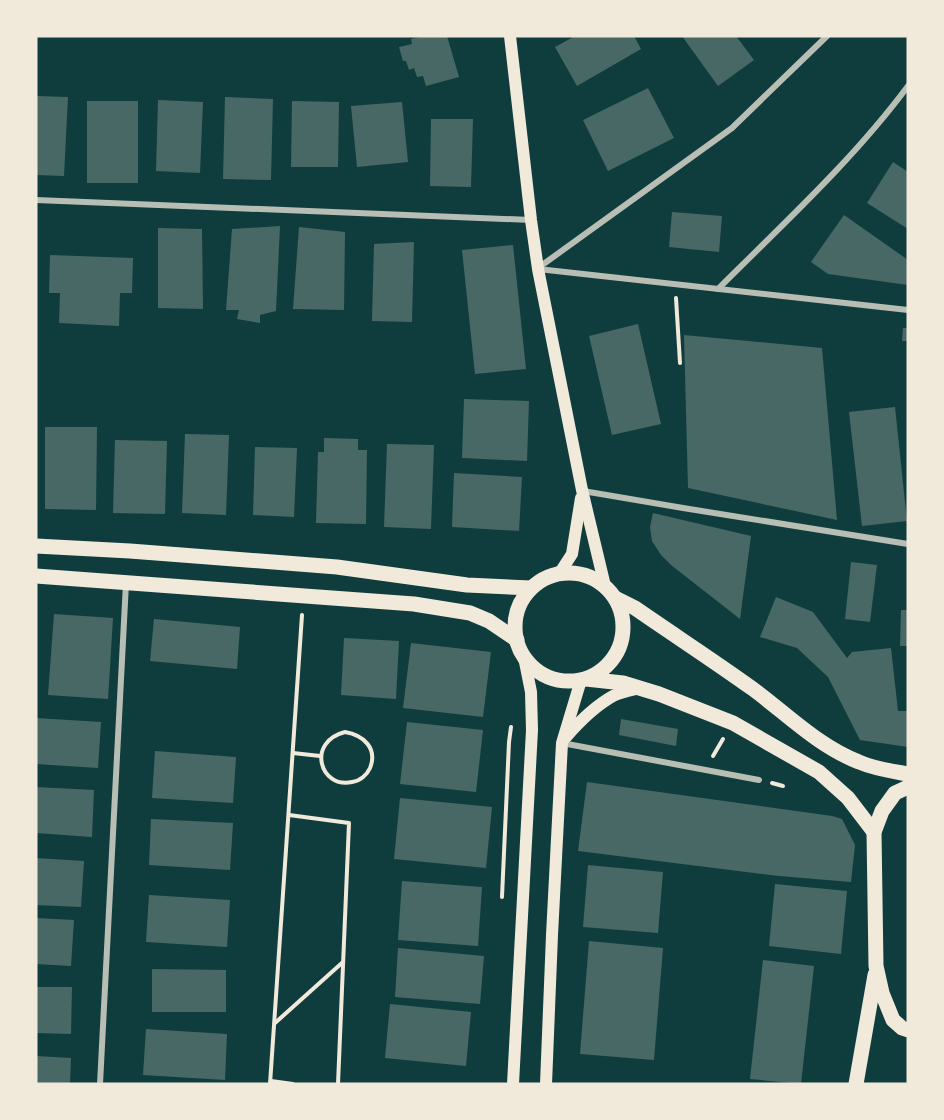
<svg xmlns="http://www.w3.org/2000/svg" width="944" height="1120" font-family="'Source Serif 4',serif">
	<style>
		.building { fill: #486865 }
		.lines { fill: none; stroke-linecap: round; stroke-linejoin: round }
		.path { stroke: #f1e9da; stroke-width: 4 }
		.minor { stroke: #b8beb3; stroke-width: 6 }
		.secondary { stroke: #f1e9da; stroke-width: 12 }
		.primary { stroke: #f1e9da; stroke-width: 15 }
	</style>
	<rect width="100%" height="100%" fill="#0f3d3e"/>
	<g class="building">
		<path d="M423,36H447L459,77L426,86L423,76L417,77L414,68L409,70L406,61H403L399,47L412,44L411,39Z"/>
		<path d="M575,36H634L641,49L577,86L555,47Z"/>
		<path d="M682,36H736L754,60L718,86Z"/>
		<path d="M648,88L674,138L608,171L583,120Z"/>
		<path d="M36,96L68,97L64,176L36,175Z"/>
		<path d="M225,97L273,99L271,180L223,179Z"/>
		<path d="M158,100L203,102L200,173L156,171Z"/>
		<rect x="87" y="101" width="51" height="82"/>
		<path d="M292,101L339,102L338,167H291Z"/>
		<path d="M402,102L408,162L357,167L351,106Z"/>
		<path d="M431,119H473L471,187L430,186Z"/>
		<path d="M893,162L908,172V229L867,203Z"/>
		<path d="M672,212L722,216L719,252L669,247Z"/>
		<path d="M844,215L908,260V285L828,274L811,262Z"/>
		<path d="M280,226L276,311L260,315V323L237,319L239,310H226L232,229Z"/>
		<path d="M299,227L345,232L344,310L293,309Z"/>
		<path d="M158,228L202,229L203,309L158,308Z"/>
		<path d="M414,242L412,322L372,321L374,244Z"/>
		<path d="M513,245L526,369L475,374L462,250Z"/>
		<path d="M50,255L133,258L132,293H120L119,326L59,323L60,293H49Z"/>
		<path d="M638,324L661,424L612,435L589,336Z"/>
		<path d="M903,328H908V341H902Z"/>
		<path d="M684,335L822,348L837,520L688,488Z"/>
		<path d="M464,399L529,401L527,461L462,458Z"/>
		<path d="M895,407L907,521L862,526L849,412Z"/>
		<path d="M45,427H97L96,510L45,509Z"/>
		<path d="M185,434L229,435L226,515L182,513Z"/>
		<path d="M324,438L358,439V450H367L366,524L316,523L318,452H324Z"/>
		<path d="M115,440L167,441L165,514L113,513Z"/>
		<path d="M387,444L434,445L431,529L384,527Z"/>
		<path d="M255,447L297,448L294,517L253,515Z"/>
		<path d="M454,473L522,477L519,531L452,527Z"/>
		<path d="M653,513L751,536L740,619L671,565L661,555L652,541L650,527Z"/>
		<path d="M851,562L877,565L870,622L845,619Z"/>
		<path d="M776,597L813,612L847,658L852,652L891,648L898,711H908V747L860,740L828,677L797,648L760,637Z"/>
		<path d="M901,610H908V646H900Z"/>
		<path d="M54,614L113,618L108,699L48,695Z"/>
		<path d="M154,619L240,627L237,669L150,661Z"/>
		<path d="M344,638L399,641L396,699L341,695Z"/>
		<path d="M411,643L491,652L483,717L403,708Z"/>
		<path d="M36,718L101,722L98,768L36,764Z"/>
		<path d="M621,719L678,729L676,746L619,735Z"/>
		<path d="M407,722L483,730L476,792L400,784Z"/>
		<path d="M155,751L236,757L233,803L152,798Z"/>
		<path d="M587,782L832,816L842,819L855,845L851,882L779,876L578,851Z"/>
		<path d="M36,787L94,790L92,837L36,833Z"/>
		<path d="M400,798L492,807L486,868L394,859Z"/>
		<path d="M151,819L233,823L230,870L149,865Z"/>
		<path d="M36,858L84,861L81,907L36,905Z"/>
		<path d="M588,865L663,872L658,933L583,927Z"/>
		<path d="M402,881L482,887L478,946L398,940Z"/>
		<path d="M775,884L847,891L841,954L769,946Z"/>
		<path d="M149,895L230,900L227,947L146,942Z"/>
		<path d="M36,918L74,920L71,966L36,964Z"/>
		<path d="M589,941L663,948L654,1060L580,1054Z"/>
		<path d="M398,948L484,956L480,1004L395,997Z"/>
		<path d="M763,960L814,966L801,1084L750,1079Z"/>
		<path d="M152,969L226,970V1012H152Z"/>
		<path d="M36,987H72L71,1034L36,1033Z"/>
		<path d="M390,1004L471,1012L466,1066L385,1058Z"/>
		<path d="M146,1029L227,1034L225,1080L143,1075Z"/>
		<path d="M36,1056L71,1058L70,1084H36Z"/>
	</g>
	<g class="lines">
		<g class="path">
			<path d="M676,298L680,363"/>
			<path d="M345,732C363,735 378,748 370,768C367,775 360,781 352,782C320,789 306,742 345,732Z"/>
			<path d="M293,753L320,756"/>
			<path d="M713,756L723,739"/>
			<path d="M772,783L783,786"/>
			<path d="M289,815L349,823L338,1084"/>
			<path d="M502,897L509,742L511,727"/>
			<path d="M275,1023L343,962"/>
			<path d="M271,1081L293,1084"/>
			<path d="M270,1084L302,615"/>
		</g>
		<g class="minor">
			<path d="M36,200L531,220"/>
			<path d="M538,268L732,128L827,36"/>
			<path d="M538,269L908,310"/>
			<path d="M718,289C783,224 853,160 908,86"/>
			<path d="M583,491L683,508L908,544"/>
			<path d="M562,743L759,780"/>
			<path d="M100,1084L126,583"/>
		</g>
		<g class="secondary">
			<path d="M510,36L531,220L538,269L582,490L605,586"/>
			<path d="M546,578L561,571L572,554L581,498"/>
			<path d="M566,737C579,722 595,706 613,696C620,692 631,690 640,688"/>
			<path d="M513,1084L532,730L531,692L524,657"/>
			<path d="M546,1084L552,935L562,743L581,680"/>
		</g>
		<g class="primary">
			<path d="M36,546L130,551L337,567L467,585L531,588"/>
			<circle cx="569" cy="627" r="54"/>
			<path d="M36,576L414,604L470,613L489,621L517,640"/>
			<path d="M615,598L635,608C674,635 714,661 753,689C787,714 818,746 859,762C875,769 891,771 908,774"/>
			<path d="M586,679L623,683L659,694L733,723L819,772L848,798L874,832"/>
			<path d="M908,787L895,793L882,811L874,832L876,966L882,993L893,1020L902,1028L908,1030"/>
			<path d="M856,1084L875,975"/>
		</g>
	</g>
	<rect width="944" height="1120" fill="none" stroke="#f1e9da" stroke-width="75"/>
</svg>
